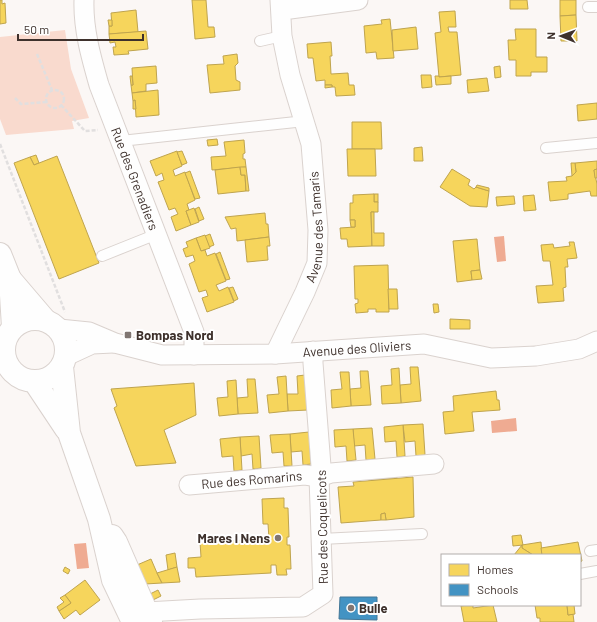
<svg xmlns="http://www.w3.org/2000/svg" width="597" height="622" font-family="Barlow,sans-serif">
	<style>
		.green { fill: #f9dace }
		.water { fill: #efab92 }
		.homes { fill: #f6d55c; stroke: #bfa44e }
		.schools { fill: #4393c3; stroke: #427696 }
		.lines { fill: none; stroke-linecap: round; stroke-linejoin: round }
		.service-casing { stroke: #dad2ce; stroke-width: 12 }
		.minor-casing { stroke: #dad2ce; stroke-width: 21 }
		.secondary-casing { stroke: #dad2ce; stroke-width: 24 }
		.path { stroke: #e1dfdf; stroke-width: 2.5; stroke-dasharray: 4 2; stroke-linecap: butt }
		.service { stroke: #fefefe; stroke-width: 10 }
		.minor { stroke: #fefefe; stroke-width: 19 }
		.secondary { stroke: #fefefe; stroke-width: 22 }
		.poi-dot { fill: #807672; stroke: #fff; stroke-width: 1.5 }
		.labels { text-anchor: middle; stroke-width: 4; stroke-linejoin: round; paint-order: stroke }
		.street-label { font-size: 13px; fill: #3e312c; stroke: #fff }
		.poi-label { font-size: 13px; font-weight: bold; fill: #3e312c; stroke: #fff; text-anchor: start }
	</style>
	<rect width="100%" height="100%" fill="#fbf7f5"/>
	<path class="green" d="M65,30L71,69L89,118L72,121L74,129L6,135L0,119V37Z"/>
	<g class="water">
		<path d="M504,236L506,261L497,262L494,237Z"/>
		<path d="M516,418L517,431L492,433L491,421Z"/>
		<path d="M86,543L89,568L77,569L74,544Z"/>
	</g>
	<g class="homes">
		<path d="M0,0H2V4L5,3L6,23L0,24Z"/>
		<path d="M192,0H206L208,27H214L215,37L195,39Z"/>
		<path d="M510,0H527L528,9H510Z"/>
		<path d="M560,0H576V15L560,16Z"/>
		<path d="M136,10L138,32L109,34V26H112L111,13Z"/>
		<path d="M455,11L456,27H448L449,32H457L461,75L439,77L435,33L441,32L439,12Z"/>
		<path d="M576,15L577,41H561L560,16Z"/>
		<path d="M390,19L394,58L377,59L376,52L366,53L364,26L382,24L381,20Z"/>
		<path d="M108,20H112V26H109Z"/>
		<path d="M416,27L418,49L393,51L392,30Z"/>
		<path d="M515,29H536V57H547V72H531V76H516V60H509L508,40H516Z"/>
		<path d="M146,31L148,49L128,51L129,54L114,55L113,47H116L115,42L110,43L109,34Z"/>
		<path d="M331,42L332,56H330L331,74L348,73L349,85H354L355,95L336,96L335,87H332V85H325V80L316,81L313,58H308L307,44Z"/>
		<path d="M237,54L238,63L235,66L236,80L240,82V90L210,93L207,65L224,64L223,56Z"/>
		<path d="M156,66L157,83L146,84V91L132,93L131,85H133L132,68Z"/>
		<path d="M500,66L501,77L495,78L494,67Z"/>
		<path d="M421,75H431L432,87L422,88Z"/>
		<path d="M130,76H132L133,85H131Z"/>
		<path d="M435,76H439V77L451,76V84L436,85Z"/>
		<path d="M487,78L489,91L468,93L467,80Z"/>
		<path d="M325,85H332V87L325,88Z"/>
		<path d="M158,90L159,115L136,117L135,100L133,101L132,93Z"/>
		<path d="M135,100L136,109H133V101Z"/>
		<path d="M597,103V119L578,121L577,105Z"/>
		<path d="M352,122H381L382,149H352Z"/>
		<path d="M217,139L218,145L208,146L207,140Z"/>
		<path d="M244,140L245,153L243,154V159H245L246,167L212,170L211,157L226,156L224,142Z"/>
		<path d="M422,147L423,161H414V148Z"/>
		<path d="M347,149H375L376,176H348Z"/>
		<path d="M177,151L182,166L173,170L175,176L185,172L195,200L187,204L189,210L186,211L191,225L176,231L171,217L178,214L175,208L169,210L158,182L164,180L162,173L156,176L150,161Z"/>
		<path d="M182,151L187,163L182,165L177,152Z"/>
		<path d="M36,155L39,163L34,165L30,157Z"/>
		<path d="M57,156L99,263L59,279L14,163L30,157L34,165Z"/>
		<path d="M597,161V169L594,170L597,184V196H591L590,191L568,194V199L550,201L548,182L567,181L566,177L572,176L576,172L575,163Z"/>
		<path d="M571,163H575L576,172L572,176Z"/>
		<path d="M240,167L241,175H245L246,191L218,194L215,170Z"/>
		<path d="M240,167H246L249,191H246L245,175H241Z"/>
		<path d="M452,169L470,180L468,185L474,189L476,187L489,191L487,207L470,206L440,187Z"/>
		<path d="M597,169V178H595L594,170Z"/>
		<path d="M190,171L200,198L195,199L185,173Z"/>
		<path d="M477,185L489,188V191L476,187Z"/>
		<rect x="374" y="194" width="4" height="8"/>
		<path d="M374,194V202H378V212H371L372,246L348,247L347,239H341L340,228L355,227V220H350V203H353V195Z"/>
		<path d="M534,195L536,210L524,211L523,196Z"/>
		<path d="M514,196L515,204L497,206L496,197Z"/>
		<path d="M199,207L204,219L199,221L195,209Z"/>
		<path d="M194,208L199,222L191,225L186,211Z"/>
		<path d="M371,212H374V233H384V246H372Z"/>
		<path d="M265,213L266,224H268L269,237L237,241L236,228L231,229L225,217Z"/>
		<path d="M350,220H355V227H351Z"/>
		<path d="M210,234L214,245L209,247L205,236Z"/>
		<path d="M205,235L210,248L201,251L196,238Z"/>
		<path d="M269,237L270,246H267L268,260L247,262L245,240Z"/>
		<path d="M196,238L201,251L205,250L207,256L215,253L226,281L216,285L219,291L228,287L234,302L207,312L202,298L208,296L206,290L199,292L189,264L195,261L193,255L186,257L183,249L188,247L186,242Z"/>
		<path d="M477,239L480,270L471,271L472,280L457,282L453,241Z"/>
		<path d="M569,242H574L577,258L567,259L568,267H565L566,287L563,288L564,301L538,303L536,286L553,285L550,261H543L541,245L553,244L554,248L570,246Z"/>
		<path d="M220,252L230,279L226,280L216,254Z"/>
		<path d="M388,265L389,312H376V309H368V312L356,313L355,304L358,303V299H355L354,266Z"/>
		<path d="M480,270L482,279L472,280L471,271Z"/>
		<path d="M233,287L238,299L234,301L229,288Z"/>
		<path d="M388,289H397L398,309H389Z"/>
		<path d="M433,304H438L439,312L434,313Z"/>
		<path d="M450,319L470,320V329H450Z"/>
		<path d="M410,367H418L421,401L401,403L400,385L411,384Z"/>
		<path d="M399,368L401,403L382,404L381,386L392,385L391,369Z"/>
		<path d="M360,371H368L371,405L351,406L350,389L361,388Z"/>
		<path d="M340,372H349L351,406L332,408L331,390L342,389Z"/>
		<path d="M305,375L308,410L288,411L287,394H298L297,376Z"/>
		<path d="M286,376L288,411L269,413L267,395L279,394L277,377Z"/>
		<path d="M247,379H255L258,413L238,414L237,398L248,397Z"/>
		<path d="M236,380L238,414L219,416L217,398L228,397L227,381Z"/>
		<path d="M194,383L196,415L164,430L176,463L136,466L114,408L117,406L111,389Z"/>
		<path d="M496,391L497,400H499L500,410L472,412L474,431L445,434L443,412L454,411L453,396Z"/>
		<path d="M423,424L425,455L416,456L415,441L405,442L403,425Z"/>
		<path d="M403,425L405,456L397,457L396,441L385,442L384,427Z"/>
		<path d="M372,428L375,459L366,460L365,445L354,446L353,429Z"/>
		<path d="M353,429L356,460L347,461L346,446L335,447L334,430Z"/>
		<path d="M309,432L311,464L303,465L302,451L291,452L290,434Z"/>
		<path d="M290,434L292,466H284L283,452L272,453L270,435Z"/>
		<path d="M259,436L261,468L254,469H253L252,454L241,456L240,437Z"/>
		<path d="M240,437L242,470L234,471L233,456L222,457L220,439Z"/>
		<path d="M396,474L397,478L383,479V475Z"/>
		<path d="M383,475V479L369,481V476Z"/>
		<path d="M413,477L414,517L386,520L385,513L381,514V520L341,523L338,487L354,486L353,482Z"/>
		<path d="M284,498V508H288L289,537H287V545H290L291,569H286L287,575H277L276,565H271V573L196,577L195,568H188V558L201,557L200,542L269,539L268,524H263L262,499Z"/>
		<path d="M385,513L386,520H381V514Z"/>
		<path d="M521,535L523,545L513,546L512,536Z"/>
		<path d="M541,542L542,555H533L522,548V545Z"/>
		<path d="M578,542L582,561L580,562V555H542L541,548Z"/>
		<path d="M522,545V548L533,555H514Z"/>
		<path d="M175,553L177,567L168,570L166,555Z"/>
		<path d="M151,559L157,573L162,583L145,584L137,565Z"/>
		<path d="M65,567L70,570L68,574L63,571Z"/>
		<path d="M177,567L180,582L162,583L157,573Z"/>
		<path d="M85,580L100,600L80,615L76,610L64,619L59,611L71,603L65,595Z"/>
		<path d="M158,590L161,596L153,600L150,594Z"/>
		<path d="M65,595L71,603L59,611L57,607L64,602L60,598Z"/>
		<path d="M467,605H473V608L493,605L497,622H464L461,606Z"/>
		<path d="M535,605H567L568,615L573,614L574,622H540V618H537Z"/>
		<path d="M567,605H574L575,614L568,615Z"/>
	</g>
	<path class="schools" d="M340,597H377V620L339,619Z"/>
	<g class="lines">
		<defs>
			<g id="service">
				<path d="M588,7H597"/>
				<path d="M260,41L282,36"/>
				<path d="M121,141L305,121"/>
				<path d="M546,148L597,143"/>
				<path d="M102,256L157,234"/>
				<path d="M321,539L422,534"/>
				<path d="M590,551L597,550"/>
				<path d="M580,574L597,571"/>
			</g>
			<g id="minor">
				<path id="s1" d="M84,0C83,29 91,57 99,85L194,332V355"/>
				<path d="M281,9H290L358,0"/>
				<path id="s2" d="M59,329L89,332L115,343L162,355L275,354L424,344L491,358L536,356L579,349L597,341"/>
				<path id="s3" d="M275,354L305,292L317,263L318,230L311,144L290,75L282,36L280,0"/>
				<path d="M66,356L92,344L113,343"/>
				<path id="s4" d="M189,485L305,475L319,477L331,473L434,464"/>
				<path d="M146,612L200,609L303,607L323,594L319,477L321,466L313,363V351"/>
			</g>
			<g id="secondary">
				<path d="M0,254L10,279L13,327"/>
				<path d="M10,279L45,320"/>
				<circle cx="35" cy="350" r="31"/>
				<path d="M62,367L69,433L99,519L113,580L133,622"/>
				<path d="M34,381L66,429"/>
				<path d="M112,536L116,542L151,622"/>
			</g>
		</defs>
		<use href="#service" class="service-casing"/>
		<use href="#minor" class="minor-casing"/>
		<use href="#secondary" class="secondary-casing"/>
		<g class="path">
			<path d="M37,54L52,90"/>
			<circle cx="55" cy="99" r="9"/>
			<path d="M15,98L21,104L47,102"/>
			<path d="M61,105L85,131L98,130"/>
			<path d="M0,144L65,312"/>
		</g>
		<use href="#service" class="service"/>
		<use href="#minor" class="minor"/>
		<use href="#secondary" class="secondary"/>
	</g>
	<g class="poi-dot">
		<rect x="124" y="331" width="8" height="8" rx="2"/>
		<circle cx="278" cy="538" r="4"/>
		<circle cx="351" cy="608" r="4"/>
	</g>
	<g class="labels">
		<g class="street-label">
			<text dy="5" stroke="none"><textPath href="#s1" startOffset="187">Rue des Grenadiers</textPath></text>
			<text dy="5" stroke="none"><textPath href="#s3" startOffset="136">Avenue des Tamaris</textPath></text>
			<text dy="5" stroke="none"><textPath href="#s2" startOffset="302">Avenue des Oliviers</textPath></text>
			<text dy="5" stroke="none"><textPath href="#s4" startOffset="63">Rue des Romarins</textPath></text>
			<text transform="translate(322 527) rotate(-91)" y="5">Rue des Coquelicots</text>
		</g>
		<g class="poi-label">
			<text x="136" y="340">Bompas Nord</text>
			<text x="270" y="543" text-anchor="end">Mares i Nens</text>
			<text x="359" y="613">Bulle</text>
		</g>
	</g>
	<rect x="441" y="554" width="140" height="52" fill="#ffffff" stroke="#b2adab"/>
	<rect x="449" y="564" width="20" height="12" fill="#f6d55c" stroke="#b2adab"/>
	<text x="477" y="574" font-size="12" fill="#3e312c">Homes</text>
	<rect x="449" y="584" width="20" height="12" fill="#4393c3" stroke="#b2adab"/>
	<text x="477" y="594" font-size="12" fill="#3e312c">Schools</text>
	<g transform="translate(561 36) rotate(271)" stroke="#ffffff" stroke-width="3" paint-order="stroke">
	<path d="M0-3L7 15L0 10L-7 15Z" fill="#3e312c"/>
	<text y="-6" font-size="11" font-weight="bold" text-anchor="middle" fill="#3e312c">N</text>
	</g>
	<path d="M18 34v6h125v-6" fill="none" stroke="#3e312c" stroke-width="2"/>
	<text x="24" y="34" font-size="12" fill="#3e312c" stroke="#ffffff" stroke-width="3" paint-order="stroke">50 m</text>
</svg>
